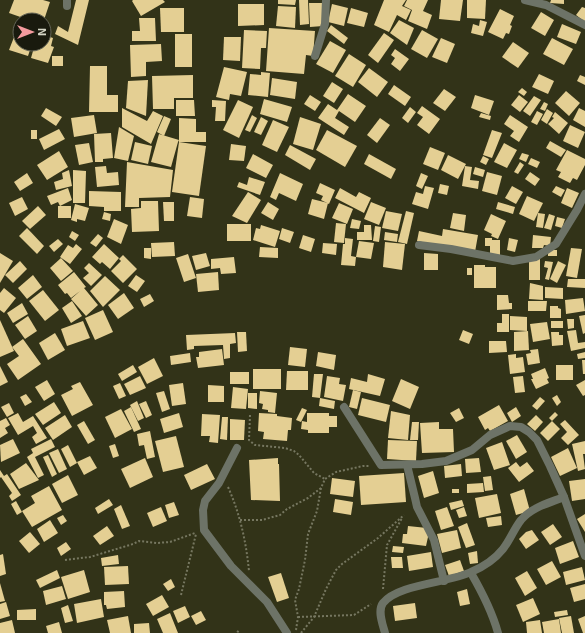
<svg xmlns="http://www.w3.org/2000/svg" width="585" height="633" font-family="'Exo 2',sans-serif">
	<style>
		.building { fill: #e4cf93 }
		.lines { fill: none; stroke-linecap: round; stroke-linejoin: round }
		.path { stroke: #767760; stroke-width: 2; stroke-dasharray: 2 2; stroke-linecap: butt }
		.minor { stroke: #6d7367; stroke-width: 8 }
	</style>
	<rect width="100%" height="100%" fill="#323318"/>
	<g class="building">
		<path d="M14,0H43L50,2L44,20H29L9,13Z"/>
		<path d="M76,0H89L78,45L55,34L58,26L68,32Z"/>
		<path d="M133,0H163L165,2L141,16L132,1Z"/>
		<path d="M278,0H296L295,5L278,4Z"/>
		<path d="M299,0H308L309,24L300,25Z"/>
		<path d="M384,0H406L402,6L411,10L406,20L397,15L389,32L374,25Z"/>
		<path d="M407,0H428L423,11L432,15L427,29L408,21L412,10L404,6Z"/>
		<path d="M441,0H463L460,21L439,19Z"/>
		<path d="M467,0H486L485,19L467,18Z"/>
		<path d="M551,0H564V4L550,3Z"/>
		<path d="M309,3H322L323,26L310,27Z"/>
		<path d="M238,4H264V25L238,26Z"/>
		<path d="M332,4L348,8L344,26L328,22Z"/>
		<path d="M278,6L296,7L295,28L276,26Z"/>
		<path d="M582,7L585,8V22L576,15Z"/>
		<path d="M160,8H184V32H161Z"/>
		<path d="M351,8L368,13L364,27L347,23Z"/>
		<path d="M500,9L514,16L510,25L512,26L509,34L506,33L503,39L488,32Z"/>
		<path d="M541,12L554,20L545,36L531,28Z"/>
		<path d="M139,18H155L156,41H132V31H140Z"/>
		<path d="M399,20L414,28L407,45L390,33Z"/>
		<path d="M480,20L487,22L483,36L471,33L473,24L479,26Z"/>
		<path d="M562,24L581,32L576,44L557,37Z"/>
		<path d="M331,25L348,38L344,44L327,31Z"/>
		<path d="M269,28L315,31L313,56L306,55L304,74L266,71Z"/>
		<path d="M244,30L267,31L266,48H261L260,69L242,68Z"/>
		<path d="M422,30L438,39L427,58L411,49Z"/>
		<path d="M16,32L20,33V44H32L28,56L9,50Z"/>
		<path d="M384,33L394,40L378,63L368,55Z"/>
		<rect x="175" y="34" width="17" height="33"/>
		<path d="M44,35L53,38L51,46L54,47L48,63L31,58L35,44H44Z"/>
		<path d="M224,37H241L240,61L223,60Z"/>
		<path d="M441,38L455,44L447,63L432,57Z"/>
		<path d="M552,38L573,49L564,65L543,54Z"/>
		<path d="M330,41L346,50L333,73L316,64Z"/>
		<path d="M513,42L529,53L518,68L502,57Z"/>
		<path d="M161,44L162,61L146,62V76L131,77L130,45Z"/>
		<path d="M395,49L409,59L400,71L391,64L395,58L391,55Z"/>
		<path d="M349,54L366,65L353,87L335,76Z"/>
		<rect x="52" y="56" width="11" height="10"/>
		<path d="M90,66H107V95H118V112H89Z"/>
		<path d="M224,67L247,72L241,96L230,94L229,100L216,97Z"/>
		<path d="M369,68L388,82L377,97L358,82Z"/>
		<path d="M261,72L270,73L268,97L248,95L250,74L261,75Z"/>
		<path d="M539,74L554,81L548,94L532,87Z"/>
		<path d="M193,75V98H174V109H153L152,76Z"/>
		<path d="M580,75L585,77V85L577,81Z"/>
		<path d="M272,78L297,82L295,99L270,95Z"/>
		<path d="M148,80L146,116L126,108L128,81Z"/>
		<path d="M332,82L343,89L334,103L323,96Z"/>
		<path d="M394,85L411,97L405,106L388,94Z"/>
		<path d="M522,88L527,92L524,96L518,92Z"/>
		<path d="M444,89L456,97L445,111L433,103Z"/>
		<path d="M566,91L580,103L569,116L555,103Z"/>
		<path d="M348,94L366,106L355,122L339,111L335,118L349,127L344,135L318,118L328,104L337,110Z"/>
		<path d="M310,95L321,102L315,111L304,104Z"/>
		<path d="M475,95L494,101L489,115L471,108Z"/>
		<path d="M519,95L528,102L520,112L511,105Z"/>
		<path d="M534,96L541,100L530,116L523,111Z"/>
		<path d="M264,99L292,107L287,122L260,114Z"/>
		<path d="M176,100H194L195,116H176Z"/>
		<path d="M212,100L226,101L225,121H215L216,107H212Z"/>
		<path d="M238,100L253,107L239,138L223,130Z"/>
		<path d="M544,102L548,104L545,111L540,109Z"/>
		<path d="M422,106L440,119L429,134L417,125L423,117L417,113Z"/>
		<path d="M410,107L416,112L408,123L402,118Z"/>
		<path d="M46,108L62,117L56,126L41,116Z"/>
		<path d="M122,108L147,121L153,111L163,116L151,144L122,127Z"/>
		<path d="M579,108L585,111V127L573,120Z"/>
		<path d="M547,109L553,113L547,124L541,120Z"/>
		<path d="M537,111L543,114L537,125L531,122Z"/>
		<path d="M555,112L568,123L559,134L548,124L554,118L552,117Z"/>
		<path d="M481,113L491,116L490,120L479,117Z"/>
		<path d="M94,115L97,133L74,137L71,118Z"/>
		<path d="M252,115L257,118L250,132L245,130Z"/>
		<path d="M510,115L528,127L519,142L510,136L514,131L504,124Z"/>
		<path d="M164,116L171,119L164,136L157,132Z"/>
		<path d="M261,117L268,121L261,135L254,132Z"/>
		<path d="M300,117L321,124L313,150L293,144Z"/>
		<path d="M179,118L196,119V132H206V142H179Z"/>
		<path d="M380,118L390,125L377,143L367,135Z"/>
		<path d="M273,120L289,127L277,152L262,145Z"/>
		<path d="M570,125L585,132L578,148L563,141Z"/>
		<path d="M119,127L134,136L128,161L114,158Z"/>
		<path d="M59,129L65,139L44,150L39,139Z"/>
		<rect x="31" y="130" width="6" height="9"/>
		<path d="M327,130L357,146L345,167L316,150Z"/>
		<path d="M492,130L502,133L492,158L483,155Z"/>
		<path d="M111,133L113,158L103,159V162H95L94,134Z"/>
		<path d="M159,134L179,140L178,142H176H178L171,167L151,162Z"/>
		<path d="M550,141L566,150L561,157L546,148Z"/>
		<path d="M135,142L152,146L148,164L131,160Z"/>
		<path d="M179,142L206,146L199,196L172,192Z"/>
		<path d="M89,143L93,162L79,165L75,145Z"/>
		<path d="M504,143L517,150L507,168L494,162Z"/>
		<path d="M231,144L246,146L244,161L229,160Z"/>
		<path d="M290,145L316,159L310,170L285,155Z"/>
		<path d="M430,147L445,153L438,170L423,164Z"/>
		<path d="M567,150L585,159V165L577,180L573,178L570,183L558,177L561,172L556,170Z"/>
		<path d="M59,151L68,167L47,180L37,165Z"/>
		<path d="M522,153L529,155L526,162L519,159Z"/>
		<path d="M253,154L273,165L266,178L246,168Z"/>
		<path d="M369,154L396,169L391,179L364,164Z"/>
		<path d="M448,155L466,164L458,179L441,170Z"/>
		<path d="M483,156L489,159L486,165L480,162Z"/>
		<path d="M531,158L540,162L537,168L528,164Z"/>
		<path d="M127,162L173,170L170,197L139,198V207H125Z"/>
		<path d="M520,162L524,165L518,174L514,172Z"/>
		<path d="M106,166L107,173L118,172L119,185L97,187L95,167Z"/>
		<path d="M465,166L472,167L470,180L479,181L478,189L462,186Z"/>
		<path d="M475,167L485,170L483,177L473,174Z"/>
		<path d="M69,170L72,186L56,190L54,182L63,179L62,173Z"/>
		<path d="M73,170L86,171L85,203H73Z"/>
		<path d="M487,172L502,176L497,195L482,191Z"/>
		<path d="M530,172L540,179L535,186L525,179Z"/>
		<path d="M27,173L33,183L20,191L14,182Z"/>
		<path d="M280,173L303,184L296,201L279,193L276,200L270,197Z"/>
		<path d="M421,173L428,176L422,189L416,186Z"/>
		<path d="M249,177L265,182L260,195L237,187L239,182L247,185Z"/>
		<path d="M320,183L335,190L329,204L321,200L323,196L316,193Z"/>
		<path d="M440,184L449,186L447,195L438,193Z"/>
		<path d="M425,186L434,188L428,209L412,204L416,192L423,194Z"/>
		<path d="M512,186L523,192L516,204L505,198Z"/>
		<path d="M556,186L565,190L561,197L552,192Z"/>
		<path d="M68,188L72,200L60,206L58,202L51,205L47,196Z"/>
		<path d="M340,188L356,197L359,192L371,198L364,213L335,198Z"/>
		<path d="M567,188L579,193L572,208L561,203Z"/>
		<path d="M89,191L121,192V211H104V207L89,206Z"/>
		<path d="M248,192L261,200L247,223L232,216Z"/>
		<path d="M527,196L543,203L534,221L519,214Z"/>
		<path d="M22,197L28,209L15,216L9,203Z"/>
		<path d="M190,197L204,199L202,218L187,216Z"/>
		<path d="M312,199L328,203L324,219L308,214Z"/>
		<path d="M141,201H158L159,231L132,232L131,209L141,208Z"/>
		<path d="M163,202H174V221H164Z"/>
		<path d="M268,202L279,209L273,220L261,213Z"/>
		<path d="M371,202L386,208L379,225L364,219Z"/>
		<path d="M498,202L515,207L513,214L496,209Z"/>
		<path d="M339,203L353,209L347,224L332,218Z"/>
		<path d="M75,204L89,208L85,221L77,219V222L71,220Z"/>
		<path d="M38,206L46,215L30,229L22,221Z"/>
		<rect x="58" y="206" width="13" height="12"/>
		<path d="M386,211L402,214L398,231L382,228Z"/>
		<path d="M406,211L414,213L407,244L398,242Z"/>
		<path d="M104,212L111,214L110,221L102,219Z"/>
		<path d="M453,213L466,215L464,231L450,228Z"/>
		<path d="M538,213L545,214L543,228L536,227Z"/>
		<path d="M491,214L506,221L498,239L491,236L492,234L484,230Z"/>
		<path d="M549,214L555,216L551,230L544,228Z"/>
		<path d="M557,217L565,219L562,228L555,226Z"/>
		<path d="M114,219L128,225L121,244L107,237Z"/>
		<path d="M352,219L361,221L359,229L350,228Z"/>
		<path d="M336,223L346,224L344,243L334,242Z"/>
		<rect x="227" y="224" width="24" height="17"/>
		<path d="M261,225L280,231L275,247L253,240L256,228L260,229Z"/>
		<path d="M364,225H371L372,240H357V232H364Z"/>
		<path d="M375,226L381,227L379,242L373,241Z"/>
		<path d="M27,228L44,246L37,254L19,236Z"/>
		<path d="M282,228L294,232L290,243L279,239Z"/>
		<path d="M443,229L478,235L475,252L417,241L419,231L442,236Z"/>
		<path d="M72,231L79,235L75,241L69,237Z"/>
		<path d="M385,232L398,234L397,242L384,240Z"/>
		<path d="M98,234L103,238L96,247L90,243Z"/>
		<path d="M303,235L315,239L311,252L299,248Z"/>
		<path d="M533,235L551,237L550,246L544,245L543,248H532Z"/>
		<path d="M345,238L353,239L351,256L356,257L355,266L341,265L343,244H345Z"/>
		<path d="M485,238H492V240H500V257H490V246H485Z"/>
		<path d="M509,238L518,240L515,252L507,250Z"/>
		<path d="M58,239L63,244L54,252L49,246Z"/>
		<path d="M359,241L374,243L371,259L356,257Z"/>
		<path d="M174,242L175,256L152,257L151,243Z"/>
		<path d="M385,242L405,244L402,270L383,267Z"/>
		<path d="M323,243L337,244L336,255L322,253Z"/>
		<path d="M76,244L82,249L70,264L60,257L68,245L73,248Z"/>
		<path d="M104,244L119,258L110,269L102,262L100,264L92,257Z"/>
		<path d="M260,247L278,248V258L259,257Z"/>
		<path d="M144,248H151V259L144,258Z"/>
		<path d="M571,248L582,249L577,278L566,276Z"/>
		<rect x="548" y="250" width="9" height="6"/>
		<path d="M0,253L13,261L0,283Z"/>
		<path d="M206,253L210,266L196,270L192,256Z"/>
		<path d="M424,253L438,254V270H424Z"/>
		<path d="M188,254L196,278L184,282L176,258Z"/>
		<path d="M123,255L137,269L123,283L111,271L121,261L119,259Z"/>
		<path d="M234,257L236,273L221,274L220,268L211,269V259Z"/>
		<path d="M61,258L73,271L61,281L50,268Z"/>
		<rect x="529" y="259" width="11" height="21"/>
		<path d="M20,261L27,269L13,283L5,275Z"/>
		<path d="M545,261L553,262L549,280L545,279L548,268L544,267Z"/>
		<path d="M558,261L566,265L557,283L550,279Z"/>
		<path d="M89,263L102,275L91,286L83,278L89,273L84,268Z"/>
		<path d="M474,265H485V267H496V288H474Z"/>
		<rect x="467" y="268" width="5" height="7"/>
		<path d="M74,272L86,287L84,288L98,305L86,316L71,299L80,291L71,298L67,293L65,294L58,285Z"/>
		<path d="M218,272L219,290L198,292L196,274Z"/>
		<path d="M33,275L42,287L27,299L18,288Z"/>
		<path d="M136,275L145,281L137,292L128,286Z"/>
		<path d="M105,276L120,290L103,307L90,291Z"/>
		<path d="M568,279H585V288L567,287Z"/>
		<path d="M530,283L543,286V300L529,299Z"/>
		<path d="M545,287L563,288V299L545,298Z"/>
		<path d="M4,288L16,298L4,313L0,310V293Z"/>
		<path d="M43,290L59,310L45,321L29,301Z"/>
		<path d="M124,293L134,308L118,319L108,305Z"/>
		<path d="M150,294L154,301L144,307L140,299Z"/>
		<path d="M497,295H508L509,303H512V309L497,310Z"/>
		<path d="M583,298L585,311L566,314L565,300Z"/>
		<path d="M72,301L82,316L71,323L62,308Z"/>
		<path d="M528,301H547L546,311H528Z"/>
		<path d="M22,303L28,314L13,323L7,313Z"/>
		<path d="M550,306H558V308L561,309V318H550Z"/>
		<path d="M103,310L113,332L95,340L85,318Z"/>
		<path d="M502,314H509V332H497V323H502Z"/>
		<path d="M585,315V333L583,334L579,316Z"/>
		<path d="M28,316L37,331L25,339L15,325Z"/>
		<path d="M510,316L527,317V331L510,330Z"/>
		<path d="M567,319H574V328L568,329Z"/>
		<path d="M0,320L14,351L0,357Z"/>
		<path d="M83,321L90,338L67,346L61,329Z"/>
		<rect x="551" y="321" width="12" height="7"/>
		<path d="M547,322L550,339L533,342L530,324Z"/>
		<path d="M463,330L473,334L469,344L459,340Z"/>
		<path d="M576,330L578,343L585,342V348L571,351L567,331Z"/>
		<path d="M528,331L529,350L514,351V332Z"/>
		<path d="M237,332H246L247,351L238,352Z"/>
		<path d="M551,332H559V335H563V345L552,346Z"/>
		<path d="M55,333L65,350L48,360L39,343Z"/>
		<path d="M235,333L236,343L230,344V358L224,359L223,345L194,346V349L187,350L186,335Z"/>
		<path d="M23,339L41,364L18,380L7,364L19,356L12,347Z"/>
		<path d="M489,341H506L507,352L489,353Z"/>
		<path d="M290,347L307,349L305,367L288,365Z"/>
		<path d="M222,349L224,365L198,368L196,357H199V352Z"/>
		<path d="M538,349L540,363L528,365L526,354L531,353L530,350Z"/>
		<path d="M318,352L336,355L334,370L316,366Z"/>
		<path d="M585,352V358L578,359L577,354Z"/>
		<path d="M190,353L191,362L171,365L170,356Z"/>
		<path d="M516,354V358L523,357L525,372L510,374L508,355Z"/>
		<path d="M154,358L163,376L147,384L138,367Z"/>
		<path d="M582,360H585V374H583Z"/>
		<path d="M133,365L137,372L122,381L118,374Z"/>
		<rect x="556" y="365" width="17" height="15"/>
		<path d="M0,366L8,382L0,386Z"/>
		<path d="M545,368L549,378L547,379L549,383L536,389L531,379H533L531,374Z"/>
		<rect x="253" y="369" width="28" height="20"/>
		<path d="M287,371H308V390H286Z"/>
		<rect x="230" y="372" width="19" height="12"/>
		<path d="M314,374H323L320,398L312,397Z"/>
		<path d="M368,374L385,379L380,396L349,389L351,378L367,382Z"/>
		<path d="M140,376L146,388L130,395L124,384Z"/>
		<path d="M327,376L340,378L339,384L346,385L343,401L324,397Z"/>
		<path d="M523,376L525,392L515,393L513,377Z"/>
		<path d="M401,379L419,387L410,409L392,401Z"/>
		<path d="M47,380L55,394L44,401L35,387Z"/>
		<path d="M585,380V395L583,396L576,385Z"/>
		<path d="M80,382L93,405L72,416L61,395L73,389L71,386Z"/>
		<path d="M120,383L126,396L119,399L113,386Z"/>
		<path d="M183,383L186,404L172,406L169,385Z"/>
		<path d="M208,385L224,386V402H208Z"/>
		<path d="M233,387L248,389L246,409L231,408Z"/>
		<path d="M353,390L361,392L357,409L349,407Z"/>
		<path d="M164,391L170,409L162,412L156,393Z"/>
		<path d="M260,391L277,393L275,413L268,412V410L262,409L263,404L259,403Z"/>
		<path d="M248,393H257V409L248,408Z"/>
		<path d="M26,394L32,402L25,406L20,397Z"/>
		<path d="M557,395L561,402L557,406L552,398Z"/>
		<path d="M540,397L545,401L537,410L532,406Z"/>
		<path d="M320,398L335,401L334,409L319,406Z"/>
		<path d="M362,398L390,405L386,422L358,415Z"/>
		<path d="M137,401L144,418L138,421L130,405Z"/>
		<path d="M146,401L152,415L146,418L139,404Z"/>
		<path d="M54,402L61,413L43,425L35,414Z"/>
		<path d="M9,403L14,413L7,417L1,407Z"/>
		<path d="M499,405L508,421L490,431L488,428L485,430L478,417Z"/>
		<path d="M131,407L141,429L134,432L124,411Z"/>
		<path d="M516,407L521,416L512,422L507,413Z"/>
		<path d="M302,408L307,410L301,422L296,420Z"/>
		<path d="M459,408L464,418L456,422L450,413Z"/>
		<path d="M121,409L132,429L115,438L105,417Z"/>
		<path d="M391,411L410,415L408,440L388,438Z"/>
		<path d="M555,412L558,415L552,421L549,418Z"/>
		<path d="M18,413L23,422L33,416L47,438L36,444L32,437L37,433L33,426L18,435L8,418Z"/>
		<path d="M179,413L183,427L164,433L160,419Z"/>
		<path d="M259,413L277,414V416L292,418L291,430H288L287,441L263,439L264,432L258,431Z"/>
		<path d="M307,413H329V416H337V427H329V433H308V430L301,429L302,421L307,422Z"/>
		<path d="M202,414L220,415L218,443L209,442L210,436H201Z"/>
		<path d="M65,415L72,427L53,440L45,428Z"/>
		<path d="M536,415L543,422L535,431L527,424Z"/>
		<path d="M222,417H228L227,440L220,439Z"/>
		<path d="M6,418L10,425L5,428L8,433L0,438V421Z"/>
		<path d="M230,419L245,420L244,440H230Z"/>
		<path d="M565,420L579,435L568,445L561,438L567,432L560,424Z"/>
		<path d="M84,421L95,440L88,444L77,425Z"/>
		<path d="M552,421L560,429L548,441L540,433Z"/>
		<path d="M412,422H419L418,440H410Z"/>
		<path d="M439,422V429H453L454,452L422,453L420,423Z"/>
		<path d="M150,431L155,457L147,459L144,445L139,446L137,434Z"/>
		<path d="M517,435L527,452L516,459L506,441Z"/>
		<path d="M176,436L184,467L163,472L155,441Z"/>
		<path d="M13,439L20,453L1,462L0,445Z"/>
		<path d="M51,439L55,447L35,457L44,475L38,478L27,457L33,453L31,449Z"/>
		<path d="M388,440L417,441L416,461L387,459Z"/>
		<path d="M585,441V454H583L585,469L578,471L572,444Z"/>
		<path d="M502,442L510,465L494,470L486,448Z"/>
		<path d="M115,444L119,456L113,458L109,446Z"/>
		<path d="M68,445L77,463L70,467L61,449Z"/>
		<path d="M568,448L577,468L560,476L551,457Z"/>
		<path d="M58,449L67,469L59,473L49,453Z"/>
		<path d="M48,455L57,474L52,477L43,457Z"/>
		<path d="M90,456L97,468L84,475L77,462Z"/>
		<path d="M145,458L153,477L130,488L121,469Z"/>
		<path d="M278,458V464H279L280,501L251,500L249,460Z"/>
		<path d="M479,458L481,472L466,473L465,459Z"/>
		<path d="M516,462L520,467L527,462L534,471L519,482L508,468Z"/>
		<path d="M26,463L39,480L19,489L10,474Z"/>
		<path d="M207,464L215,479L191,490L184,475Z"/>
		<path d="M461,464L462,476L445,478L444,466Z"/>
		<path d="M0,470L4,476L7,474L21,495L12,501L9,496L12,493L1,477L0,478Z"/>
		<path d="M433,471L439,493L424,498L418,476Z"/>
		<path d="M404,473L406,502L361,505L359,476Z"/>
		<path d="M68,475L78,495L62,503L52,484Z"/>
		<path d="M491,476L493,490L485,491L483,477Z"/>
		<path d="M332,478L355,481L353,497L330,494Z"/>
		<path d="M585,479V499L572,501L569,481Z"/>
		<path d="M483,483L484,492L467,493V484Z"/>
		<path d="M49,486L62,510L32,527L22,511L35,503L31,496Z"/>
		<rect x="452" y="489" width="7" height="4"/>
		<path d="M524,489L530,511L516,515L510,494Z"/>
		<path d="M497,494L501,513L479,518L475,498Z"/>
		<path d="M109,499L113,505L98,514L95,508Z"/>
		<path d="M335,499L353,502L351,515L333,512Z"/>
		<path d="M462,500L464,506L451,510L449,503Z"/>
		<path d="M16,501L22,512L17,515L11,504Z"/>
		<path d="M174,502L179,515L169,518L165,505Z"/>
		<path d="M121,505L130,526L122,529L114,509Z"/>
		<path d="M161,507L167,521L153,527L147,513Z"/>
		<path d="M447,507L454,526L441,530L435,511Z"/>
		<path d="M464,507L467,516L459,518L456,510Z"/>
		<path d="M585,514V532L577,519Z"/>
		<path d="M63,515L67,521L61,525L57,518Z"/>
		<path d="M501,516L502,525L488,527L486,518Z"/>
		<path d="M50,520L58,533L44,542L37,529Z"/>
		<path d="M467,523L475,545L466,548L458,527Z"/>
		<path d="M553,524L562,537L550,545L541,532Z"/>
		<path d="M107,526L114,536L100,545L93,536Z"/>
		<path d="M408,526L427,528L428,537L426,546L402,543L403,534H407Z"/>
		<path d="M457,530L461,548L442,553L437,534Z"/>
		<path d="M532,530L539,540L526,549L519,539L526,532Z"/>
		<path d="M30,532L40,544L29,553L19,541Z"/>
		<path d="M573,541L579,557L560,564L555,548Z"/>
		<path d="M66,542L71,549L61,556L57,548Z"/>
		<path d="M393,546L404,547L403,553L392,552Z"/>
		<path d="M477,551L478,563L470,564L468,553Z"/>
		<path d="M431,552L433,567L409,571L407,556Z"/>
		<path d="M3,554L6,574L0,576V555Z"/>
		<path d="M118,555L119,564L102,566L101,558Z"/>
		<path d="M391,557H402L403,568H392Z"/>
		<path d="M460,560L464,571L449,576L445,565Z"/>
		<path d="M552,561L561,577L546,585L537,569Z"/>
		<path d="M128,566L129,584L105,585L104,567Z"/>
		<path d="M582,567L585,580L566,585L563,572Z"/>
		<path d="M57,570L60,578L40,588L36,580Z"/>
		<path d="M84,570L90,592L68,599L61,577Z"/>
		<path d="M527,571L537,588L525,596L515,578Z"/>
		<path d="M281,573L289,598L277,602L268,577Z"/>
		<path d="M171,579L175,587L168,591L163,584Z"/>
		<path d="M0,583L5,601L0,602Z"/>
		<path d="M585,584V599L574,602L570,588Z"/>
		<path d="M62,586L66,599L46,605L43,591Z"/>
		<path d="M467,589L470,604L460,606L457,592Z"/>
		<path d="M124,591L125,607L107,609L106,605H104V592Z"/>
		<path d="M162,595L169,607L153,616L146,604Z"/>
		<path d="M533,598L540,614L523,622L516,605Z"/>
		<path d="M101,599L104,617L77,623L74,604Z"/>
		<path d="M6,602L10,616L0,619V604Z"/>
		<path d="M415,603L417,618L395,621L393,606Z"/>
		<path d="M68,605L73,621L65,623L61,608Z"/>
		<path d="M185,606L190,617L178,623L173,611Z"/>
		<path d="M36,609V620H17V610Z"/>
		<path d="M567,610L568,615L555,617L554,612Z"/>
		<path d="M201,611L206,620L196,625L191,616Z"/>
		<path d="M170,613L178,633H163L157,619Z"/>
		<path d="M128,616L131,633H110L107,620Z"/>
		<path d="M571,616L574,633H562L559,618Z"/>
		<path d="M585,616V633H583L578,619Z"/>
		<path d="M559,619L561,633H544L542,622Z"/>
		<path d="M12,620L15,633H0V623Z"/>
		<path d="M540,620L542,633H527L526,622Z"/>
		<path d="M59,622L62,633H48L46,626Z"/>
		<path d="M149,623L150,633H134V624Z"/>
	</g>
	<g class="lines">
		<g class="path">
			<path d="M250,415L249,440L255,445L285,448L294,451L299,455L314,473L325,479"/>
			<path d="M228,487C240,514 246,541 249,571"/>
			<path d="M240,520H262L280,515L287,509L308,498L321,488L325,479L336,472L363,466H370"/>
			<path d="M65,560L90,557L133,544L139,541L157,543L170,542L195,533"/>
			<path d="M383,589L387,545L402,518"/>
			<path d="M181,595L196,534"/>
			<path d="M298,617L354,615L371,604"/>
			<path d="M296,630L298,617L295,600L299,589L305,560L308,534L317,511L321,488"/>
			<path d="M237,631L240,633"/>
			<path d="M301,633L314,617L326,589L336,570L342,564L378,538L404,515"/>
		</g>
		<g class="minor">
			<path d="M67,0V6"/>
			<path d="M525,0L546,5L585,25"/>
			<path d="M315,56L325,24L326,0"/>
			<path d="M419,245L451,249L513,261L536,257L556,244L577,210L585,194"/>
			<path d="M344,407L381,465L422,464L446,461L472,450L490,435L510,426L521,427L529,432L537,440L550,466L564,497L585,556"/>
			<path d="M237,448L219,483L205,501L203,510L204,530L231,566L267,602L287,633"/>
			<path d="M407,465L415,498L417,507L434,540L444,581"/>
			<path d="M471,573C482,592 492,611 498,633"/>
			<path d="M385,633C383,625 377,611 383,603C398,584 448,583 471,572C483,567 495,559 503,549C510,540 514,529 521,520C532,507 549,503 564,497"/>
		</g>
	</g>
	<g transform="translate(32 32) rotate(90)"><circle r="19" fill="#191a0e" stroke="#646557"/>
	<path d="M0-3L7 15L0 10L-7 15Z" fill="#f49b9f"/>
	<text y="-6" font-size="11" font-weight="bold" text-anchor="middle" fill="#d4d5c5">N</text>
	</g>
</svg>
